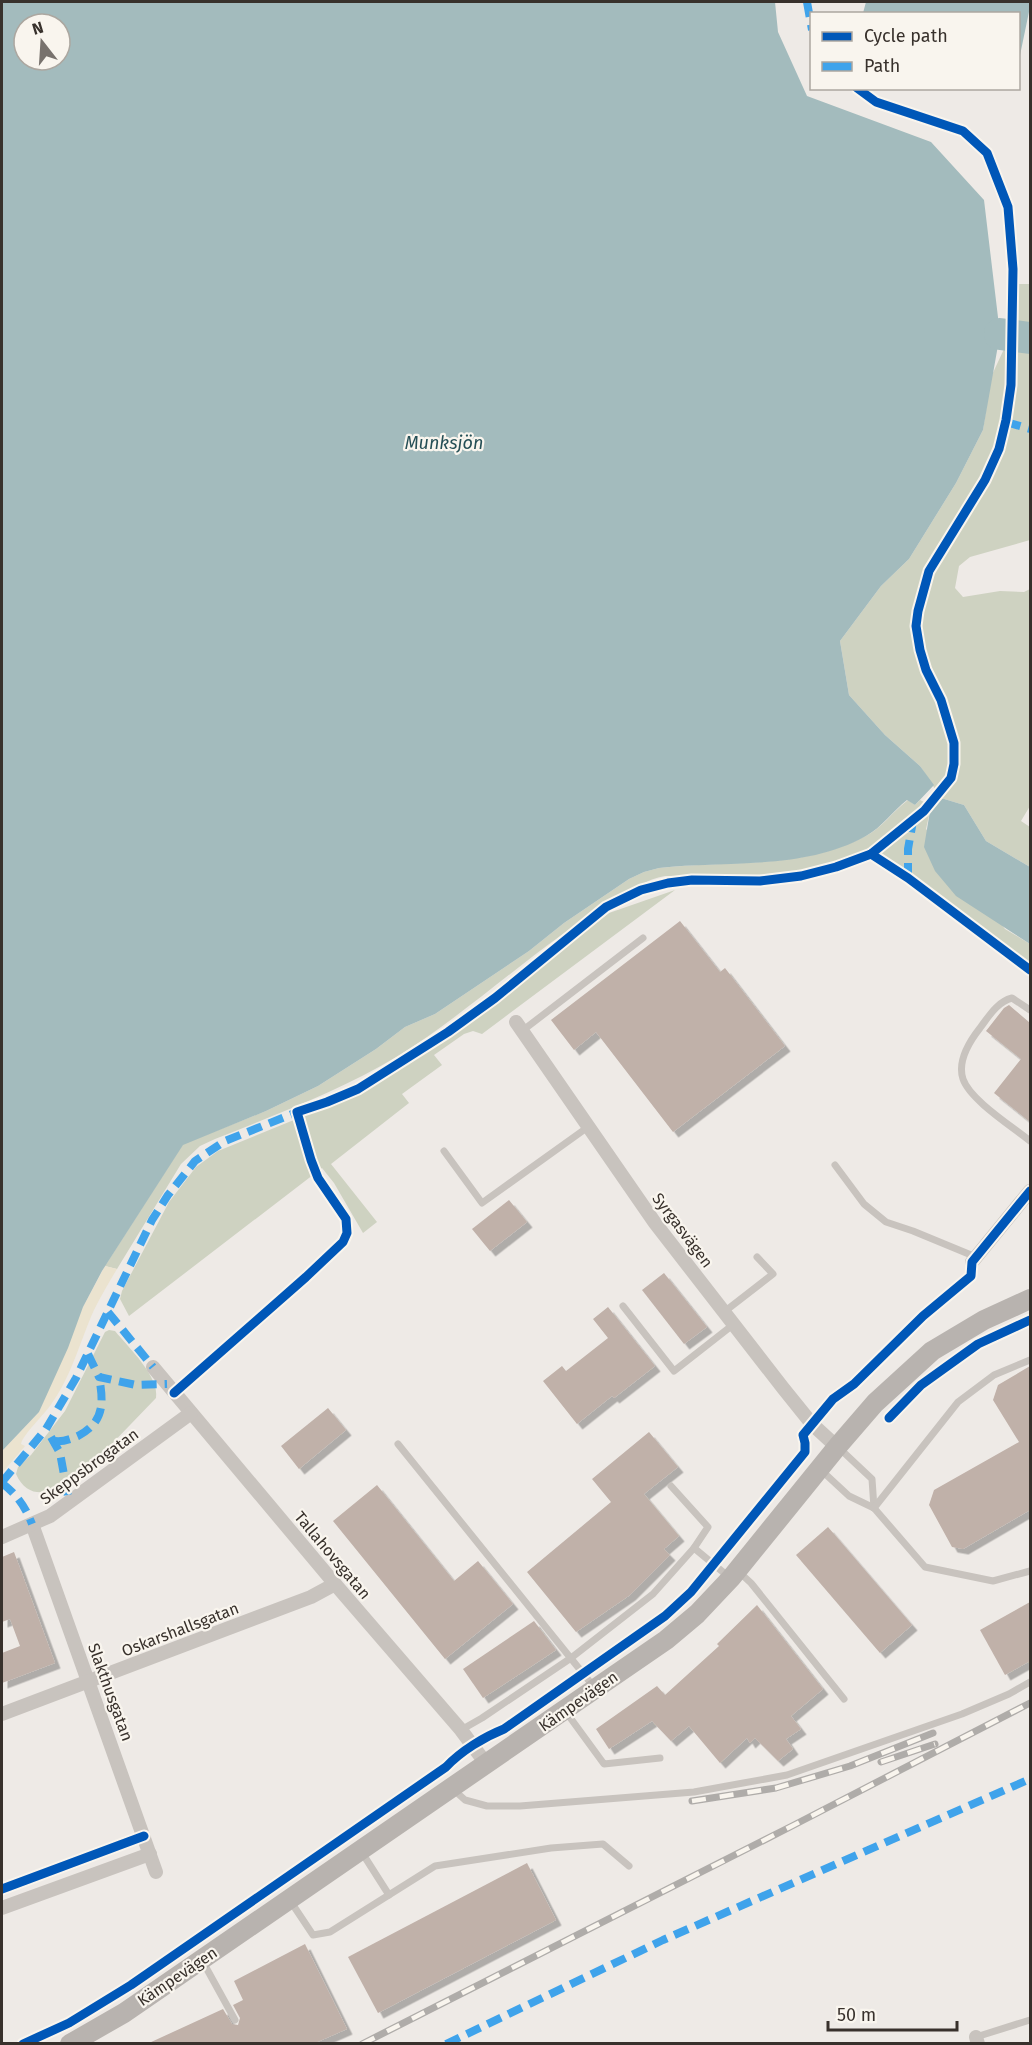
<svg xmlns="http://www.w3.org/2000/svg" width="1032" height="2045" font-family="'Fira Sans',sans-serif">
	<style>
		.green { fill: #ced2c1 }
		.sand { fill: #ebe3cf }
		.water { fill: #a3bbbd; fill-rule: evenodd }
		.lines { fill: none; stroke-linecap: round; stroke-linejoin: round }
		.river { stroke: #a3bbbd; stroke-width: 32 }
		.building { fill: #c0b1a9; filter: url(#shadow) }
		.service { stroke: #c8c3be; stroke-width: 7 }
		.minor { stroke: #c8c3be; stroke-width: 14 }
		.secondary { stroke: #b8b3af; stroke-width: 20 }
		.rail-casing { stroke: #afaca9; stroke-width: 7 }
		.rail { stroke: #f9f5ee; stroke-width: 4.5; stroke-dasharray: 14; stroke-linecap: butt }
		.quiet { stroke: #3fa3eb; stroke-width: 8; stroke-dasharray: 15 8; stroke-linecap: butt }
		.cycleway-casing { stroke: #f9f5ee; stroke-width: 13 }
		.cycleway { stroke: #0057b8; stroke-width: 9 }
		.labels { text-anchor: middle; stroke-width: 4.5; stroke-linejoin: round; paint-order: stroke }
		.street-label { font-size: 16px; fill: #38312c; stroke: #f9f5ee }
		.water-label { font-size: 18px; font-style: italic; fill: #254f56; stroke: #f9f5ee }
	</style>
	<defs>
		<filter id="shadow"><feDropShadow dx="5.5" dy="5.5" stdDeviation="0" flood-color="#0004"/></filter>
	</defs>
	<rect width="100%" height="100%" fill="#eeeae6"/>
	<g class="green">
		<path d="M1019,284H1030V540L970,557L959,566L955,588L963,597L1000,591L1024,592L1030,589V806L1021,821L1030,827V867L986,841L964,805L941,798L920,766L885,735L849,695L840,641L881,586L909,559L956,483L983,430L991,377L1004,349L1008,348L1012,350C1013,340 1015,330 1015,321C1014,307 1010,296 1019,284Z"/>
		<path d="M908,800L915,805L920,800L926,803L914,816L868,851L825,866L762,877L665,876C647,879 632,890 616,899C539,944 474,1009 398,1056C340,1091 277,1114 215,1139L200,1146L181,1164L117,1269L105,1266L183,1144L266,1111L318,1086L376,1049L405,1027L435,1014L529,951L564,923L629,879L644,872L659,868C731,860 799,870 866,836C882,828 893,811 908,800Z"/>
		<path d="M930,811L926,829L1005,929L1030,944V964L879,853Z"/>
		<path d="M675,890L482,1034L473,1031L464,1034L434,1055L442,1065L402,1094L409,1103L331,1164L377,1222L363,1233L334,1183L322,1168L129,1316L120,1299L122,1291L169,1202L196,1167L218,1151L355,1095L429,1050L609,913Z"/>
		<path d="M109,1330L115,1331C128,1347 160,1377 156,1398L104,1452L103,1459C80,1475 35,1516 16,1474L18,1467L31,1455L65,1411L105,1332Z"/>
	</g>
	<path class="sand" d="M105,1266L117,1269C109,1282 101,1296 94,1310C80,1341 72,1375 52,1403C45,1414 23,1434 21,1444L25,1446L2,1473V1451L39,1412L83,1307Z"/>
	<g class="water">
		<path d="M2,2H775L778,32L807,96L931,142L984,200L1000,334L983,430L956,483L909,559L881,586L840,641L849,695L885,735L920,766L934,785L915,805L907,800C893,811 882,827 866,836C803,871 728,860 659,868L644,872L629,879L564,923L529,951L435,1014L405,1027L376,1049L318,1086L266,1111L183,1145L102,1271L83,1307L68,1348L39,1412L2,1451ZM24,24H60V60H24Z"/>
		<path d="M866,2H1030V7L1019,60L1018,14L863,13Z"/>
		<path d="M941,798L964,805L986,841L1030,867V944L956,896L935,871L924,847L930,811Z"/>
	</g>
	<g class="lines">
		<path class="river" d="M1000,334L1030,338"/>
	</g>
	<g class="building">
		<path d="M680,921L720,972L725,968L785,1046L673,1132L596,1032L574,1050L551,1020Z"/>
		<path d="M1009,1005L1030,1023V1122L994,1093L1021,1059L986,1031L1004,1008Z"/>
		<path d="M509,1200L527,1222L490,1251L472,1229Z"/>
		<path d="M664,1273L707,1327L684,1344L642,1290Z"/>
		<path d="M608,1307L655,1366L614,1398L612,1396L577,1424L543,1381L562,1366L566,1371L608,1338L593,1319Z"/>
		<path d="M1030,1366V1510L963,1549L952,1547L929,1505L934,1490L1019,1442L993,1400L998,1385Z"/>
		<path d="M328,1408L346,1430L299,1469L281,1446Z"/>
		<path d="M649,1432L678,1467L644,1494L679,1536L664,1549L670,1555L630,1595L576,1632L527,1572L611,1502L592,1479Z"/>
		<path d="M377,1485L454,1581L478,1561L513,1604L445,1659L333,1521Z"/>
		<path d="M828,1527L912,1625L880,1653L796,1555Z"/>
		<path d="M14,1552L55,1663L2,1683V1653L20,1646L10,1619L2,1622V1557Z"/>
		<path d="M1030,1602V1661L1005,1675L980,1630Z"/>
		<path d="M757,1605L823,1689L791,1716L801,1729L786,1739L793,1749L778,1761L755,1738L750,1743L747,1738L720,1763L689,1726L671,1741L652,1721L609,1749L596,1729L657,1686L665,1695L719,1646L717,1644Z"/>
		<path d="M534,1621L556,1650L483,1698L463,1669Z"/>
		<path d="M527,1863L556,1920L378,2013L348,1957Z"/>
		<path d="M305,1944L347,2029L315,2043H149L223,2009L232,2024L238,2025L240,2018L233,2005L243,2000L234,1981Z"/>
	</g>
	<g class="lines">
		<g class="service">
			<path d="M1030,1010L1012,998C997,1002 989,1016 980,1028C969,1042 957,1061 963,1079C970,1100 1013,1127 1030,1141"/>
			<path d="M522,1031L643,938"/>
			<path d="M444,1151L482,1203L588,1127"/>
			<path d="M835,1165L864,1204L886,1222L913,1231L976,1257"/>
			<path d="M623,1306L674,1371L734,1324"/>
			<path d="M724,1312L773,1274L757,1257"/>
			<path d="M398,1444L594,1687"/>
			<path d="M838,1447L872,1479L874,1508"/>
			<path d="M821,1470L849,1496L874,1508L925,1567L993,1581L1030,1571"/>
			<path d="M671,1486L708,1527L694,1548"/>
			<path d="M874,1508L958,1402L994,1375L1030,1360"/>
			<path d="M739,1572L751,1583L844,1699"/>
			<path d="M566,1712L604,1764L660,1758"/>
			<path d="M461,1730L482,1718L571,1658L653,1594L694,1548L729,1577"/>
			<path d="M454,1790L465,1800L487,1806H520L694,1792L787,1775L962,1714L1009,1694L1030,1682"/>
			<path d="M361,1851L389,1895"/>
			<path d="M291,1902L313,1935L330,1932L435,1866L551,1848L603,1844L629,1866"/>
			<path d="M203,1962L235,2020"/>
			<path d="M976,2037L1030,2020"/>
		</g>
		<g class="minor">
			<path d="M516,1022L655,1223L783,1388L812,1424L837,1447"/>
			<path d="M972,1262L1030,1191"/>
			<path d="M153,1367L335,1584L461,1730L487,1765"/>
			<path d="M32,1524L156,1872"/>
			<path d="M2,1537L50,1516L191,1413"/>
			<path d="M2,1714L311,1597L335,1584"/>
			<path d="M2,1908L150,1854"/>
			<path d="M976,2037L978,2044"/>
		</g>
		<path class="secondary" d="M70,2044L124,2013L666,1640L697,1614L731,1578L837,1447L875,1403L932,1351L984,1320L1030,1299"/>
		<defs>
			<g id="rail">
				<path d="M881,1762L935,1744"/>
				<path d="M692,1801L776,1788L850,1766L933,1733"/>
				<path d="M362,2044L792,1826L1030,1703"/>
			</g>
		</defs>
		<use href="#rail" class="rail-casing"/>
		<use href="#rail" class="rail"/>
		<g class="quiet">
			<path d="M807,2L812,30"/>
			<path d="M1006,422L1030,429"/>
			<path d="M908,878V849L913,821"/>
			<path d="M108,1312L153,1367"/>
			<path d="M88,1354L99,1377L136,1385L167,1384"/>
			<path d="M51,1437L60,1453L69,1502"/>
			<path d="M55,1441C63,1442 71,1439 78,1436C104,1422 104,1404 99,1377"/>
			<path d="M2,1482L46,1429L76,1378L152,1220L168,1195L195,1161L225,1141L300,1111"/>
			<path d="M2,1483C17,1495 25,1506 32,1524"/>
			<path d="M446,2044L663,1940L1030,1779"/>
		</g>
		<defs>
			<g id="cycleway">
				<path d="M871,854L908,878L1030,970"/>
				<path d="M174,1393L306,1277L343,1242L347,1233L346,1219L318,1178L311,1160L297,1112L327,1102L358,1089L448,1032L495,998L606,907L641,890L668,883L692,880L760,881L801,876L836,867L871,854L924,811L951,778L954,764V743L941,700L926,670L920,650L916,626L918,611L929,571L985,480L999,449L1006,420L1011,385L1013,269L1008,207L987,153L963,131L876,102L857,88"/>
				<path d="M889,1418L921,1385L978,1344L1030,1320"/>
				<path d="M2,1889L144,1836"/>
				<path d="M23,2044L69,2023L131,1985L446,1767C461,1751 484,1737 504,1729L665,1616L691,1592L805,1452V1443L803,1435L833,1399L854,1384L923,1316L971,1276L972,1262L1030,1191"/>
			</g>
		</defs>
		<use href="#cycleway" class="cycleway-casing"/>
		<use href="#cycleway" class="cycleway"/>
	</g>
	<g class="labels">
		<g class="street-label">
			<text transform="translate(683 1230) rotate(53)" y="6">Syrgasvägen</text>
			<text transform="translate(89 1466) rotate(-36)" y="6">Skeppsbrogatan</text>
			<text transform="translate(333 1555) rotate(50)" y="6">Tallahovsgatan</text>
			<text transform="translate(180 1629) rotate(-21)" y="6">Oskarshallsgatan</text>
			<text transform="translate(111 1692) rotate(70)" y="6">Slakthusgatan</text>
			<text transform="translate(578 1701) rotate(-35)" y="6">Kämpevägen</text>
			<text transform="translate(177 1976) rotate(-34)" y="6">Kämpevägen</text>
		</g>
		<g class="water-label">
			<text x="444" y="449">Munksjön</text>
		</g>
	</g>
	<rect width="1032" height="2045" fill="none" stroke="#38312c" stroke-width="6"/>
	<rect x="810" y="12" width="210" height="78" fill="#f9f5ee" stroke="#aca7a0" stroke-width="1.5"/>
	<rect x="822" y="32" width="30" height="9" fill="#0057b8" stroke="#aca7a0" stroke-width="1.5"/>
	<text x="864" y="42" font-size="18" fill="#38312c">Cycle path</text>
	<rect x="822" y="62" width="30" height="9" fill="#3fa3eb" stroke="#aca7a0" stroke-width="1.5"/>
	<text x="864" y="72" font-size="18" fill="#38312c">Path</text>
	<g transform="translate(42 42) rotate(343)"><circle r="28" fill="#f9f5ee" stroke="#aca7a0" stroke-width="1.5"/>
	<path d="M0-4.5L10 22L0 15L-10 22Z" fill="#78726d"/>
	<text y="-9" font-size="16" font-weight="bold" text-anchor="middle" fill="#38312c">N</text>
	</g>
	<path d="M828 2021v9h129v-9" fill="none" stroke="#38312c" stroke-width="3"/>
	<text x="837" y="2021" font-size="18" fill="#38312c" stroke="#f9f5ee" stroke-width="4.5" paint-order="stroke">50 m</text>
</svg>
